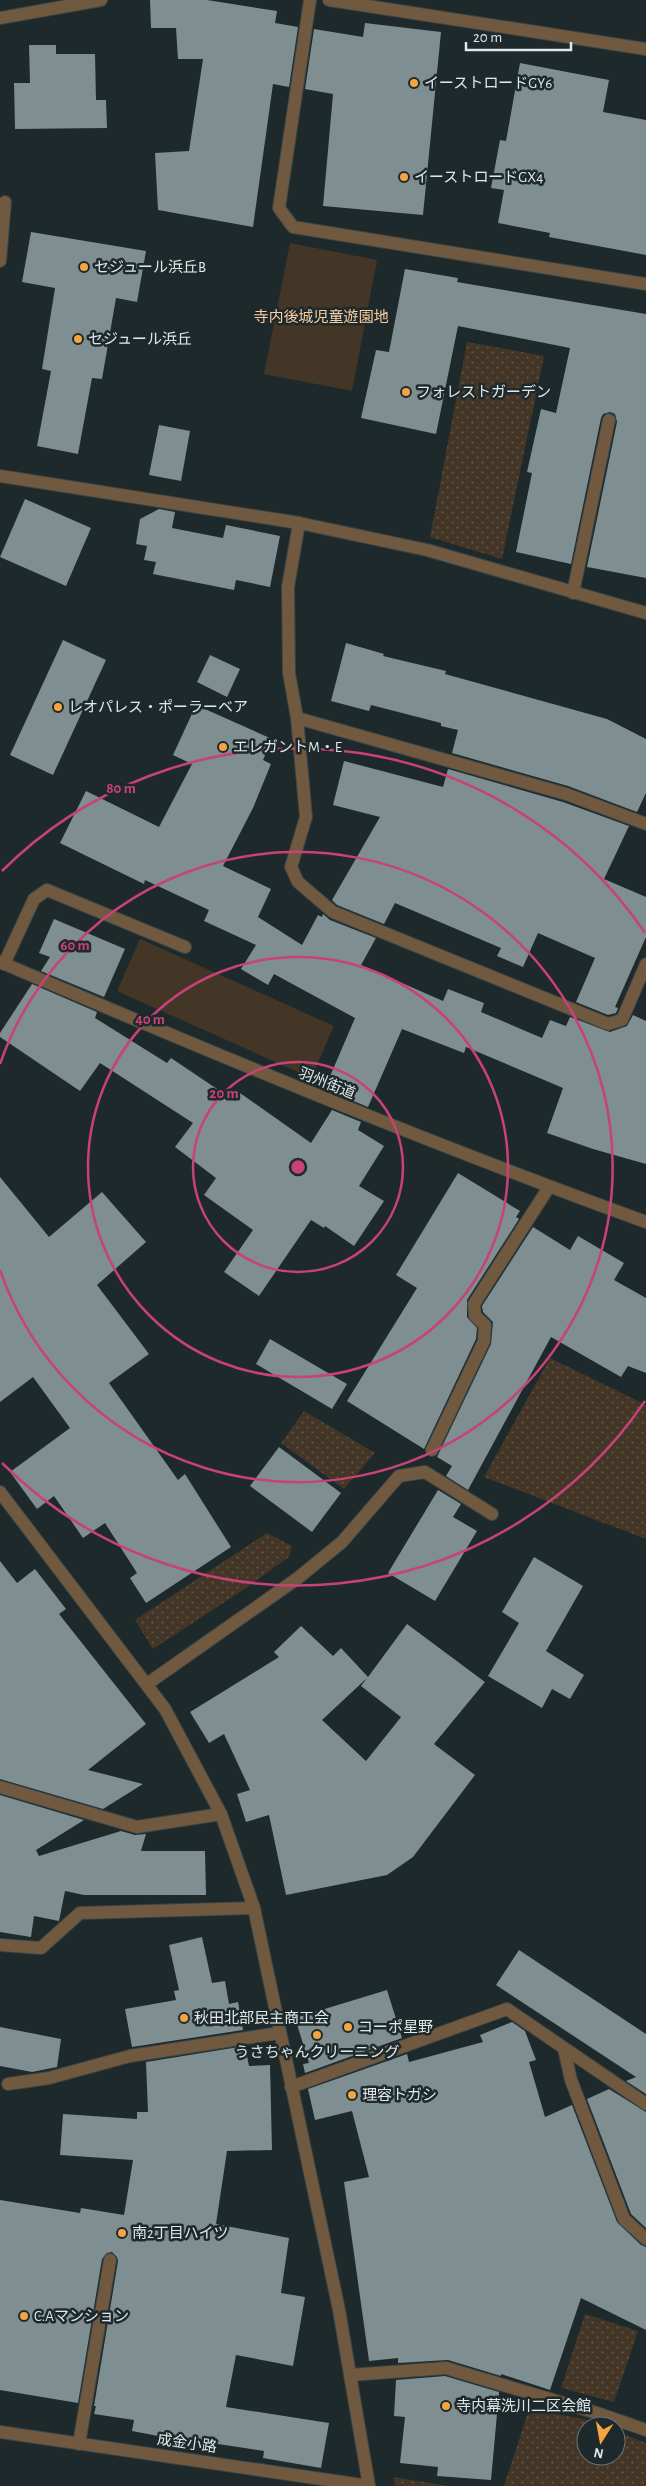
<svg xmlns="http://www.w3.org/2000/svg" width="646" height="2486" font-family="'Alegreya Sans','Noto Sans JP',sans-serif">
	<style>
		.grass { fill: url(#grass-dots) }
		.green { fill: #443627 }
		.building { fill: #7f8e91; fill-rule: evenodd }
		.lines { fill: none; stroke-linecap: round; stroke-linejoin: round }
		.minor-casing { stroke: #384446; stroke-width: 14 }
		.tertiary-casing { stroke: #384446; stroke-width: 14 }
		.minor { stroke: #715940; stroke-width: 12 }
		.tertiary { stroke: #715940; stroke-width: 12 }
		.ring { fill: none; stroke: #c84277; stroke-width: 2.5 }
		.poi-dot { fill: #f4a443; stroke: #1d292b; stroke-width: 2 }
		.labels { text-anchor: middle; stroke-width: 5; stroke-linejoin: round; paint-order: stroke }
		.poi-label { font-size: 15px; fill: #e0e8e9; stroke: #1d292b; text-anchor: start }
		.park-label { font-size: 15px; fill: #facea0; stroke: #1d292b }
		.street-label { font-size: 15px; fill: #e0e8e9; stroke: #1d292b }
		.centre { fill: #c84277; stroke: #1d292b; stroke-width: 2.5 }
		.ring-label { font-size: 15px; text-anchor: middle; font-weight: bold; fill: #c84277; stroke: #1d292b; stroke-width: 5; stroke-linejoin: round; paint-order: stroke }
	</style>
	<defs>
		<pattern id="grass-dots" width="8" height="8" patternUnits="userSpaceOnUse" patternTransform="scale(1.25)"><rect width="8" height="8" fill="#443627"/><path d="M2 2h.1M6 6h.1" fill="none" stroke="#5f5346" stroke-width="1.8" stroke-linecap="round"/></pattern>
	</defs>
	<rect width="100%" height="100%" fill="#1d292b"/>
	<g class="grass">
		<path d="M467,342L544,356L502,559L430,537Z"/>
		<path d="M550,1358L646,1405V1539L484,1477Z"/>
		<path d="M304,1411L375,1453L344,1489L281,1443Z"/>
		<path d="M267,1533L292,1546L289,1557L243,1590L153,1649L135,1620Z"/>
		<path d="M585,2314L638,2331L614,2402L561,2388Z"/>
		<path d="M529,2409L594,2421L605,2426H586V2456H616V2431L646,2443V2486H504Z"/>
		<path d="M393,2477L449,2486H395Z"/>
	</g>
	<g class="green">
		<path d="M290,243L377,260L352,391L264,374Z"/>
		<path d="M140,939L334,1026L311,1078L117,991Z"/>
	</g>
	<g class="building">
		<path d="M150,0H207L277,11L275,23L298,27L289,87L273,84L253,227L158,210L155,153L189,151L203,59H178L176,28H151Z"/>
		<path d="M365,23L441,32L423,215L323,206L333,94L305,89L314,29L363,37Z"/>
		<path d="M29,45H56V54H95L96,100H106L107,128L15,129L14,83H30Z"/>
		<path d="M520,63L609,80L603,112L646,120V255L549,237L550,233L498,223L504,190L491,188L500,140L506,141Z"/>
		<path d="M31,232L146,251L137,302L116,298L102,379L92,378L78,454L37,446L51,371L42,369L55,288L22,282Z"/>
		<path d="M405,269L458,278L457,282L646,314V578L587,567L617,422L615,414L610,412L603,414L601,418L571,564L516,552L532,473L527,472L541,409L556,413L570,348L458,326L436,434L361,418L376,350L389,352Z"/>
		<path d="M159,425L190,431L181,481L149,475Z"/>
		<path d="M25,499L91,528L66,586L0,557Z"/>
		<path d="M159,509L175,512L172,528L223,538L226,525L280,536L270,587L236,580L234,590L153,574L156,562L144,560L147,546L136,544L140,519Z"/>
		<path d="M63,640L106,660L53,775L10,755Z"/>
		<path d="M346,643L384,654L383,656L446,671L445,674L607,719L646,739V793L637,812L568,786L452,753L458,730L441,726V723L371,705L369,711L331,701Z"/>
		<path d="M210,655L240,669L227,697L197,682Z"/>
		<path d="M196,705L272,739L263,760L271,764L253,808L223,866L271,889L258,917L302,945L318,915L322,917L323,914L330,920L376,938L361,965L443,1001L448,989L484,1003L481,1012L542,1038L550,1020L566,1026L570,1017L610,1032L627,1026L633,1015L646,1021V1164L593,1149L547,1133L563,1088L466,1047L464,1053L402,1029L368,1107L341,1096L345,1089L328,1081L355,1018L274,974L268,985L241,969L256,945L204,921L209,910L145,880L144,884L60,843L86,791L159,827L192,764L173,755Z"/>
		<path d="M344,761L443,787L448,769L563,802L629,826L604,879L646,897V937L615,1007L618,1008L616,1013L608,1015L576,1002L595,958L538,933L523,967L497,956L501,948L395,903L384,924L337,905L332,900L380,817L333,805Z"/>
		<path d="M54,919L125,949L104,997L41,971L50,957L39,953Z"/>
		<path d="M32,984L97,1012L95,1018L167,1063L171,1058L235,1101L240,1093L311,1143L332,1110L361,1122L358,1130L384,1146L359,1186L384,1201L354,1246L325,1226L324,1228L311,1220L259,1296L224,1272L253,1230L204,1195L216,1178L175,1147L193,1123L100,1063L80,1091L0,1037V1033Z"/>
		<path d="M458,1173L520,1211L516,1217L519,1219L467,1300V1317L477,1328L476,1339L424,1449L347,1401L417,1288L396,1275Z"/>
		<path d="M0,1177L49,1237L102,1192L146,1242L97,1285L149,1354L109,1383L178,1480L185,1474L231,1547L146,1603L130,1578L137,1573L105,1523L83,1538L54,1496L37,1509L10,1472L70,1428L33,1377L0,1402Z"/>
		<path d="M533,1227L570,1250L578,1236L624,1263L614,1280L646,1298V1373L628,1366L621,1377L551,1337L468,1490L446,1476L452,1466L437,1457L491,1344L493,1322L483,1312L482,1306Z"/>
		<path d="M270,1339L347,1384L332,1409L256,1364Z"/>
		<path d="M279,1447L341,1493L312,1532L250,1486Z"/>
		<path d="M438,1490L461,1504L453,1517L477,1531L435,1601L388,1573Z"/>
		<path d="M534,1557L583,1586L546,1651L584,1675L570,1699L552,1689L542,1708L488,1676L519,1623L502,1612Z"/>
		<path d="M0,1561L17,1583L35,1569L66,1609L59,1614L146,1724L88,1770L143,1784L103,1809L0,1779Z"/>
		<path d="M407,1624L485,1682L434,1744L475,1775L413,1857L387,1875L286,1895L269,1815L246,1822L237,1794L250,1790L224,1734L209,1743L190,1712L279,1657L274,1652L301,1626L333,1656L341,1648L368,1677ZM367,1678L361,1686L401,1717L366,1761L322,1720Z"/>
		<path d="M0,1795L84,1820L36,1850L39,1856L121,1831L135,1835L146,1834L141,1851H205L206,1895H84L65,1891L59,1921L34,1916L31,1937L0,1932Z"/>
		<path d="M202,1937L212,1983L225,1981L229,2004L238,2002L243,2030L132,2047L125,2009L176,2000L174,1991L179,1990L169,1945Z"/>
		<path d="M519,1950L646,2034V2094L626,2081L636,2077L496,1985Z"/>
		<path d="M387,1990L402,2038L305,2073L303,2064L309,2063L295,2018Z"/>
		<path d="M512,2022L525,2031L536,2060L529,2062L545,2117L572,2105L617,2222L641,2245L646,2247V2330L581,2298L550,2390L501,2374V2376L448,2360L398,2363V2358L369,2361L344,2182L369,2177L352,2111L315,2120L308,2089L407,2054L409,2062L483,2042L480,2035Z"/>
		<path d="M0,2027L61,2039L57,2067L32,2072L0,2066Z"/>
		<path d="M245,2046L249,2066L270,2065L272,2150L227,2151L216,2224L289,2238L281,2293L305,2297L293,2366L236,2355L226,2407L329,2423L321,2468L263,2458L264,2451L205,2442V2445L132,2431L134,2420L94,2414L96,2406H94L118,2261L117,2257L112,2252L107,2253L102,2259L78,2403L0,2390V2200L80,2213L81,2208L124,2215L133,2160L60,2155L63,2114L137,2119V2112H148L146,2062Z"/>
		<path d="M609,2089L646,2112V2228L631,2214L587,2099Z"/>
		<path d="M445,2376L499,2392L491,2480L437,2476L438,2467L400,2463L405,2417L394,2416L396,2380Z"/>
	</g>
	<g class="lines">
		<defs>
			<g id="minor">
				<path d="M310,0L279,208L293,227L646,284"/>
				<path d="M329,0L646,49"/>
				<path d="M0,18L101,0"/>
				<path d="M0,261L5,202"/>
				<path d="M0,476L299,523L427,550L646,613"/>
				<path d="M299,523L288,587L289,673L297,718L306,817L291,867L298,882L333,912L608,1024L622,1020L646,964"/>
				<path d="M573,593L609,420"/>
				<path d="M297,718L566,794L646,824"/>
				<path d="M0,962C214,1054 428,1143 646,1222"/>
				<path d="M4,964L34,899L47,890L185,947"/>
				<path d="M432,1450L484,1341L485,1325L475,1316L474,1304L549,1187"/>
				<path d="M147,1684L298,1578L342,1542L399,1476L425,1472L492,1514"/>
				<path d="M0,1787L137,1827L221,1814"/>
				<path d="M0,1945L41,1948L80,1913L254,1908"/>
				<path d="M564,2049L571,2080L624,2219L646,2239"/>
				<path d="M8,2084L49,2078L130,2056L279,2033"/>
				<path d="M291,2087L507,2009L646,2104"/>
				<path d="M350,2375L446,2368L600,2414L646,2430"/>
				<path d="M0,2432L369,2486"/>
				<path d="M79,2444L110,2260"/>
			</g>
			<path id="tertiary" d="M0,1492L165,1709L221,1814L254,1908L339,2310L369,2486"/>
		</defs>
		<use href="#minor" class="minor-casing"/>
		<use href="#tertiary" class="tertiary-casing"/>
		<use href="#minor" class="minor"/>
		<use href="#tertiary" class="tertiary"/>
	</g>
	<g class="ring">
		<circle cx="298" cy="1167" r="105"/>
		<circle cx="298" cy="1167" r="210"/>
		<path d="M0 1064A315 315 0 1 1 0 1270"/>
		<path d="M645 1401A419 419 0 0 1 2 1463M2 871A419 419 0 0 1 645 933"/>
	</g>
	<g class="poi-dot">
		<circle cx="414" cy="83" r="5"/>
		<circle cx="404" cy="177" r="5"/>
		<circle cx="84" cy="267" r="5"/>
		<circle cx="78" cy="339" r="5"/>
		<circle cx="406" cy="392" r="5"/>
		<circle cx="58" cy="707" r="5"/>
		<circle cx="223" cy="747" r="5"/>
		<circle cx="184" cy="2018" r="5"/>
		<circle cx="348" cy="2027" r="5"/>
		<circle cx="317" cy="2035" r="5"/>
		<circle cx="352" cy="2095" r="5"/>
		<circle cx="122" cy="2233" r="5"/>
		<circle cx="24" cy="2316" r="5"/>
		<circle cx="446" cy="2406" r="5"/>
	</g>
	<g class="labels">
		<g class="poi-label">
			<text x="424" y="88">イーストロードGY6</text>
			<text x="414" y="182">イーストロードGX4</text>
			<text x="94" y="272">セジュール浜丘B</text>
			<text x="88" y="344">セジュール浜丘</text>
			<text x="416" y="397">フォレストガーデン</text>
			<text x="68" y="712">レオパレス・ポーラーベア</text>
			<text x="233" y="752">エレガントM・E</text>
			<text x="194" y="2023">秋田北部民主商工会</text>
			<text x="358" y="2032">コーポ星野</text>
			<text x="317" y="2057" text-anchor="middle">うさちゃんクリーニング</text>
			<text x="362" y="2100">理容トガシ</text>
			<text x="132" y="2238">南2丁目ハイツ</text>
			<text x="34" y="2321">C.Aマンション</text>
			<text x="456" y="2411">寺内幕洗川二区会館</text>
		</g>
		<g class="park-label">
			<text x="321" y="322">寺内後城児童遊園地</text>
		</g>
		<g class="street-label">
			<text transform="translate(327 1083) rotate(22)" y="5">羽州街道</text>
			<text transform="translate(187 2443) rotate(8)" y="5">成金小路</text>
		</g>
	</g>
	<circle cx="298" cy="1167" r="8" class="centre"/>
	<g class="ring-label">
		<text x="121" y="793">80 m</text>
		<text x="75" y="950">60 m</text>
		<text x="150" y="1024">40 m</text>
		<text x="224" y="1098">20 m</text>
	</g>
	<g transform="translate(601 2441) rotate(191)"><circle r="24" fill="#1d292b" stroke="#6b7577"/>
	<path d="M0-4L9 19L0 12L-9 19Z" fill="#f4a443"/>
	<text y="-8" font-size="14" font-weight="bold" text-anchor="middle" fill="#e0e8e9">N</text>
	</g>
	<path d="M466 42v8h105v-8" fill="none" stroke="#e0e8e9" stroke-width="2.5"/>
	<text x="473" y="42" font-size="15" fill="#e0e8e9" stroke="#1d292b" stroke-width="4" paint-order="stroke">20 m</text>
</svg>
